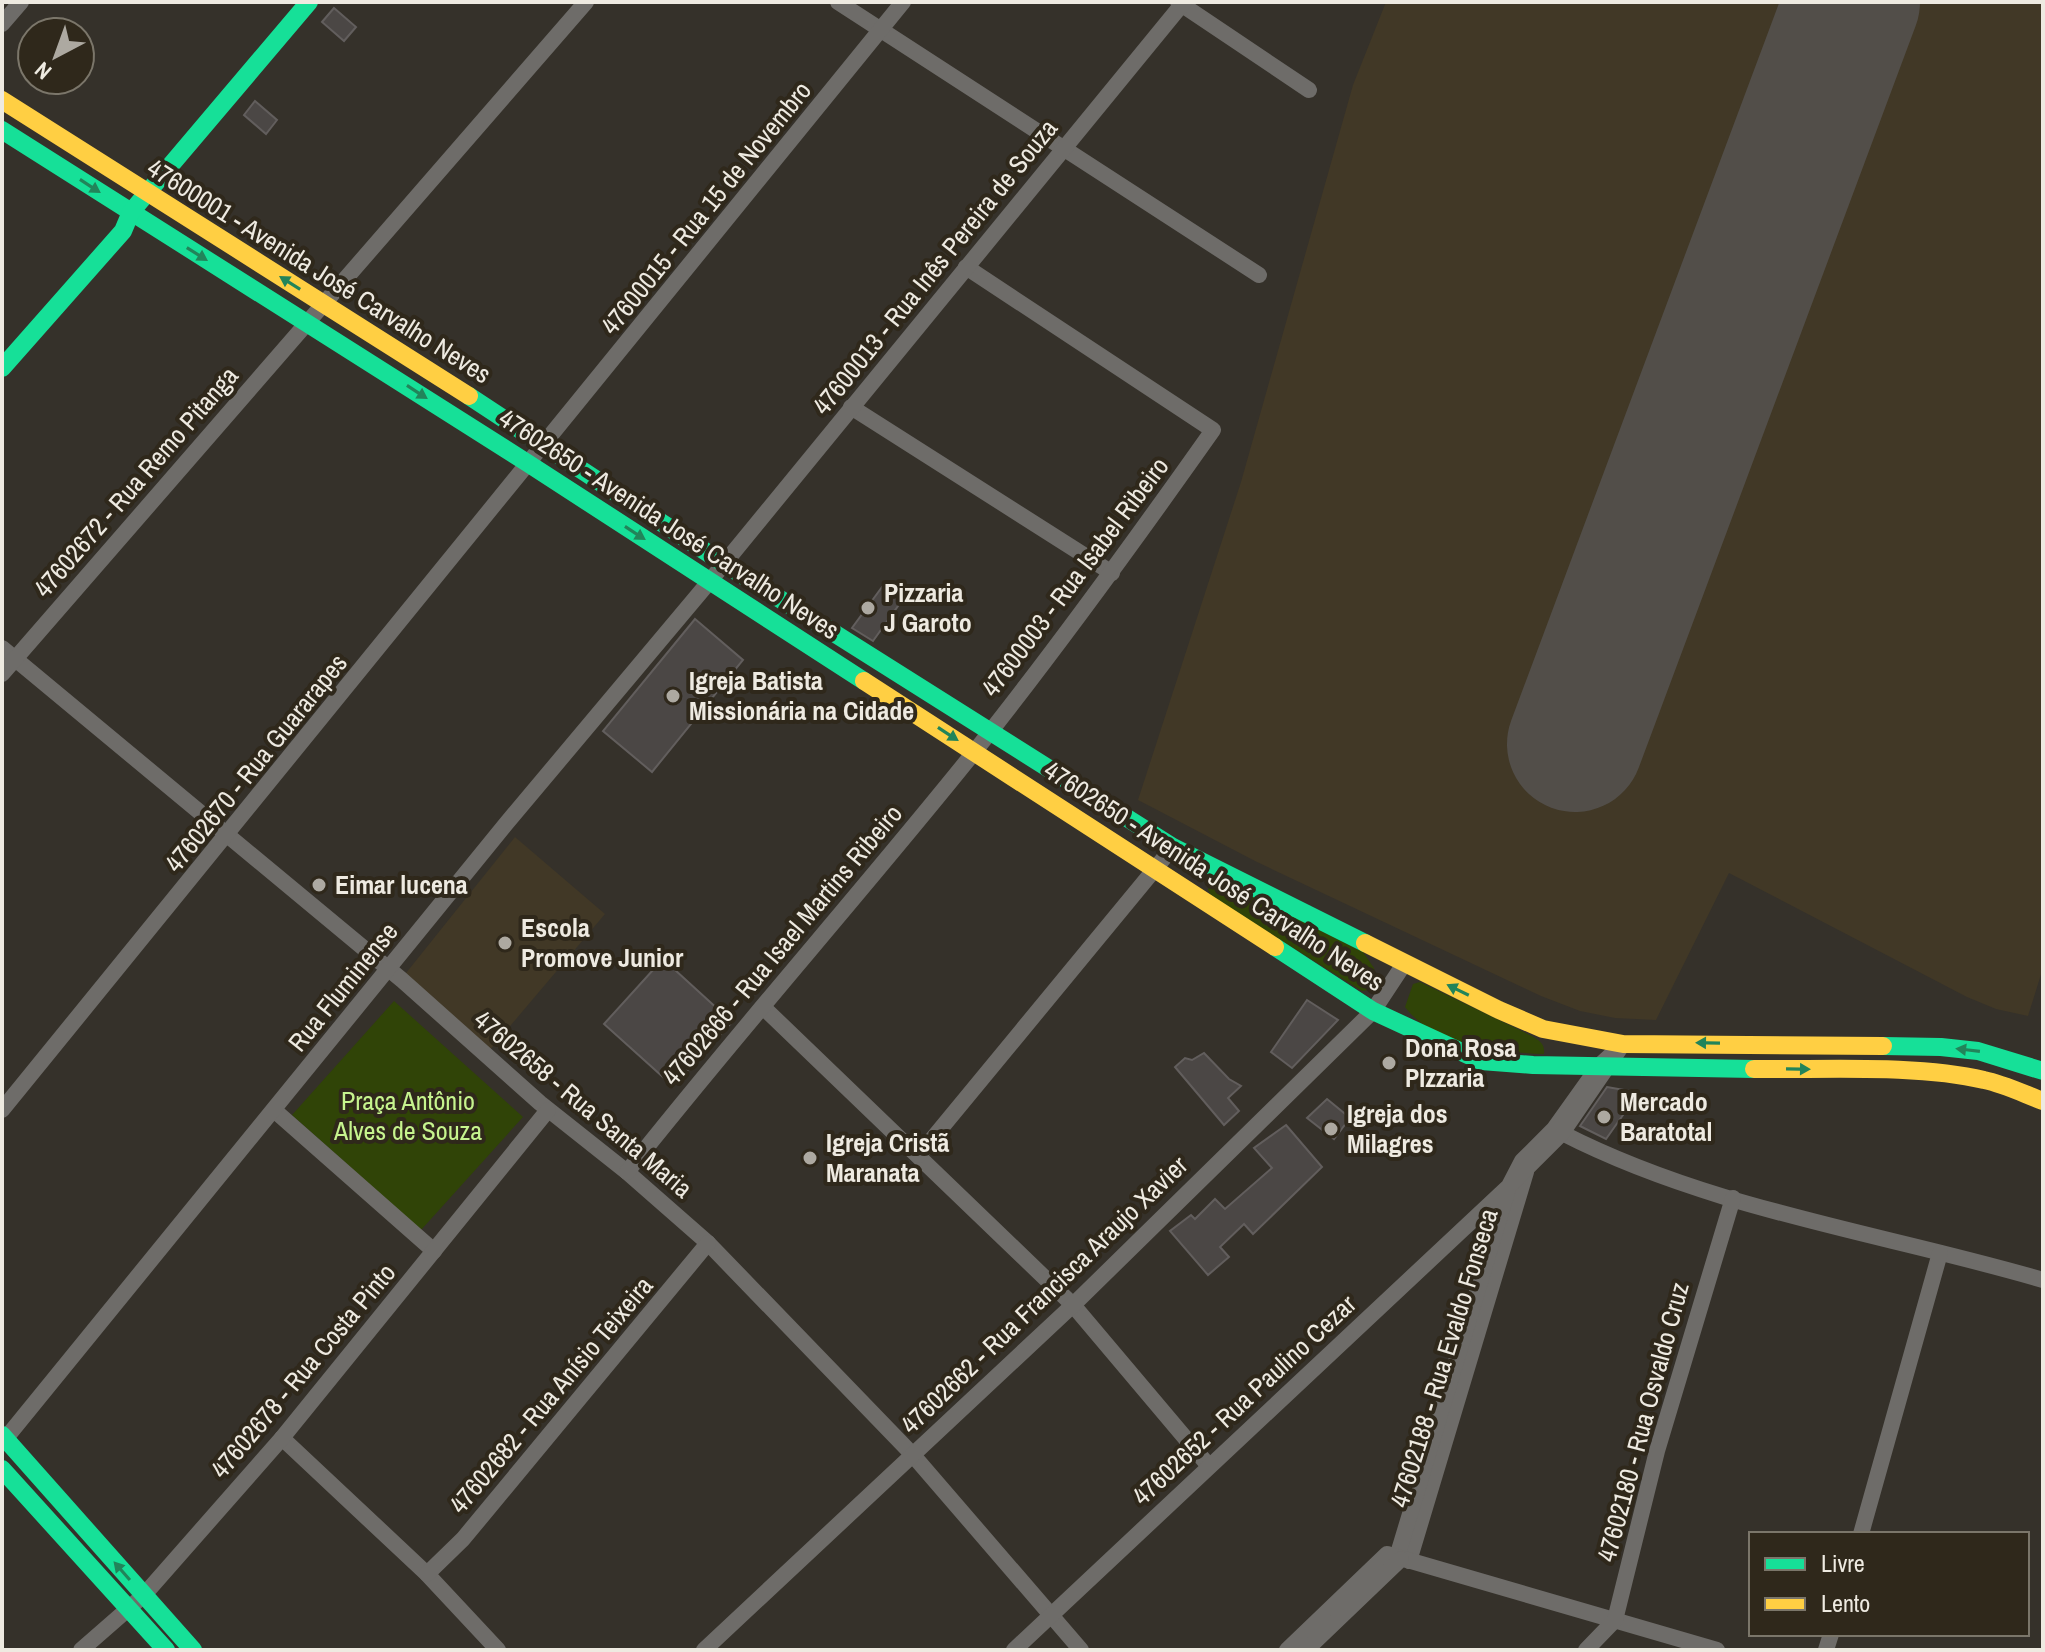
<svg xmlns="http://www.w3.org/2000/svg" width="2045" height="1652" font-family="'Archivo Narrow',sans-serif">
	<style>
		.built { fill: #413826 }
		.green { fill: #304407 }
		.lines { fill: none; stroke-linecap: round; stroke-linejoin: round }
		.runway { stroke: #524e49; stroke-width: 136 }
		.building { fill: #4b4745; stroke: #625e5d; stroke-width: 2 }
		.street { stroke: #6e6c69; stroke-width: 16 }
		.fast { stroke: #16e098; stroke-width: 18 }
		.slow { stroke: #ffcf43; stroke-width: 18 }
		.oneway { fill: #22845a }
		.poi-dot { fill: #ada9a1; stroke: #2f281b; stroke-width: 3 }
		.labels { text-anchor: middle; stroke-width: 8; stroke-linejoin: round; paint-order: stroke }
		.street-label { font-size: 26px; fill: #eeeae1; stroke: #2f281b }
		.poi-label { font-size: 26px; font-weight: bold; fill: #eeeae1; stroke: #2f281b; text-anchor: start }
		.park-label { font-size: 26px; fill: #c6f48e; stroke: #2f281b }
	</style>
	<rect width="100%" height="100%" fill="#35312a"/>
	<g class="built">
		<path d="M1386,2H2043V968L2028,1016L1996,1009L1967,997L1729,873L1656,1020L1615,1018L1580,1011L1541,996L1257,862L1138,800L1241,482L1353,85Z"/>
		<path d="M515,837L605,914L489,1051L406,973Z"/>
	</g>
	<g class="green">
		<path d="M1218,878L1363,952L1374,968L1377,983L1369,990L1362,991L1212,897L1208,890L1210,882Z"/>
		<path d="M1420,982L1532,1036C1540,1041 1545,1044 1544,1054C1499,1052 1435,1047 1405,1007L1413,984Z"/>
		<path d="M394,1001L523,1117L421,1230L292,1115Z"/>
	</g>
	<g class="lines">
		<path class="runway" d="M1575,744L1852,2"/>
	</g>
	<g class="building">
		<path d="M334,8L356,27L344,41L322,22Z"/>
		<path d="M255,101L277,120L266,134L244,115Z"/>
		<path d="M882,587L903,599L873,641L852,628Z"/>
		<path d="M695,619L743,660L652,772L603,731Z"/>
		<path d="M663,959L732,1022L673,1086L604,1024Z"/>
		<path d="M1307,1000L1338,1020L1292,1068L1271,1052Z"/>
		<path d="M1204,1053L1229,1079L1241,1086L1228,1098L1239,1111L1224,1125L1175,1067L1185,1058L1192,1060Z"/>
		<path d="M1607,1087L1630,1091L1628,1108L1606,1139L1580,1126Z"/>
		<path d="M1327,1099L1350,1118L1334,1139L1307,1118Z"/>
		<path d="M1286,1125L1322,1167L1253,1234L1244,1224L1220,1247L1229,1257L1208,1275L1170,1231L1191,1215L1195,1219L1215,1199L1225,1209L1272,1168L1254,1148Z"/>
	</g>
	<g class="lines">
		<g class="street">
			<path d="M838,2L1259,275"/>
			<path d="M1178,2L1309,90"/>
			<path d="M2,24L21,2"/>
			<path d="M851,407L1112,573"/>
			<path d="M2,648L402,980L540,1103L627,1172L708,1243L912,1454L1081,1650"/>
			<path d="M2,674L586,2"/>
			<path d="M763,1007L1073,1305L1208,1465"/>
			<path d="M2,1110L903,2"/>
			<path d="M274,1110L434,1251"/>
			<path d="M1562,1133C1712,1210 1883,1233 2043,1280"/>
			<path d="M919,1155L1173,847"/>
			<path d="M627,1172C740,1029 861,893 975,751C1058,647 1136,539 1213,430L966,267"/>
			<path d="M282,1438L427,1574L498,1650"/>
			<path d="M2,1443L505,825L709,582L1184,2"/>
			<path d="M1861,1534L1940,1253"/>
			<path d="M1409,1561L1526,1172"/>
			<path d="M427,1574L463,1539L708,1243"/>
			<path d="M81,1650L144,1595L282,1438L548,1110"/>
			<path d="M704,1650L1073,1305L1373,1011L1404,964"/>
			<path d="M1014,1650L1509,1186L1562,1133L1623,1044L1599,1066L1554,1129L1522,1161L1509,1186L1397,1557"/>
			<path d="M1287,1650L1387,1554L1717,1650"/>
			<path d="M1306,1650L1401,1559"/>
			<path d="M1586,1650L1615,1620L1657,1451L1733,1198"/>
			<path d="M1826,1650L1831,1634"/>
		</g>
		<g class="fast">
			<path d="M2,130L529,464L864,681"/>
			<path d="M2,368L123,231L131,212L309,2"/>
			<path d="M469,396L723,563L1173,847L1365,943"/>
			<path d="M1275,947L1373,1011L1481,1061L1533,1065L1754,1069"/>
			<path d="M1883,1046L1941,1047L1978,1051L2043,1071"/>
			<path d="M2,1435L193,1650"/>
			<path d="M2,1469L166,1650"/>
		</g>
		<g class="slow">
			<path d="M2,100L469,396"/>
			<path d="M864,681L1275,947"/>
			<path d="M1365,943L1499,1010L1543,1029L1623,1044L1883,1046"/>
			<path d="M1754,1069C1824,1070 1917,1064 1984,1080C2004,1084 2024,1094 2043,1101"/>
		</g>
	</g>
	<defs><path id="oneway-solid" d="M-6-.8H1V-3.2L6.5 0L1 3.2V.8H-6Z" transform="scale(2)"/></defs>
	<g class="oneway">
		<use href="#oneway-solid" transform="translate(90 186) rotate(33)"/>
		<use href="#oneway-solid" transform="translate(197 254) rotate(32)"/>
		<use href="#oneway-solid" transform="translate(290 283) rotate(-148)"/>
		<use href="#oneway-solid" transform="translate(417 392) rotate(33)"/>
		<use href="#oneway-solid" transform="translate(635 533) rotate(33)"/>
		<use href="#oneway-solid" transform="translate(948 734) rotate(33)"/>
		<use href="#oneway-solid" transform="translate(1458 990) rotate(-154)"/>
		<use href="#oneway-solid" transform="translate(1708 1043) rotate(-179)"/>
		<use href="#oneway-solid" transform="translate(1968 1050) rotate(-173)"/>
		<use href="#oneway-solid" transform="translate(1798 1069) rotate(1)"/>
		<use href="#oneway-solid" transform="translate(122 1571) rotate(-131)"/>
	</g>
	<g class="poi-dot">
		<circle cx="868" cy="608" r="8"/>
		<circle cx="673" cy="696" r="8"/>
		<circle cx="319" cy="885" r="8"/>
		<circle cx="505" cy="943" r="8"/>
		<circle cx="1389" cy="1063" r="8"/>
		<circle cx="1604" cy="1117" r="8"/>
		<circle cx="1331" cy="1129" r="8"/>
		<circle cx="810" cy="1158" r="8"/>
	</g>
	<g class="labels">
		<g class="street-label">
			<text transform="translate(706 208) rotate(-51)" y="9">47600015 - Rua 15 de Novembro</text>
			<text transform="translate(935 267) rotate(-51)" y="9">47600013 - Rua Inês Pereira de Souza</text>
			<text transform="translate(319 271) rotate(32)" y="9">47600001 - Avenida José Carvalho Neves</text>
			<text transform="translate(136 482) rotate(-49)" y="9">47602672 - Rua Remo Pitanga</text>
			<text transform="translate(669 524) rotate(33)" y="9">47602650 - Avenida José Carvalho Neves</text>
			<text transform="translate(1075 577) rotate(-53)" y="9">47600003 - Rua Isabel Ribeiro</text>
			<text transform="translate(256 763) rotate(-51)" y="9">47602670 - Rua Guararapes</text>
			<text transform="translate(1214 876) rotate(33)" y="9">47602650 - Avenida José Carvalho Neves</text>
			<text transform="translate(782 945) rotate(-50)" y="9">47602666 - Rua Isael Martins Ribeiro</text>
			<text transform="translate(343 987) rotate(-51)" y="9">Rua Fluminense</text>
			<text transform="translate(583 1104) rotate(40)" y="9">47602658 - Rua Santa Maria</text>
			<text transform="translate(1044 1295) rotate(-44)" y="9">47602662 - Rua Francisca Araujo Xavier</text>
			<text transform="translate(1444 1358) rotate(-73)" y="9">47602188 - Rua Evaldo Fonseca</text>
			<text transform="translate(303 1371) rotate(-50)" y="9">47602678 - Rua Costa Pinto</text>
			<text transform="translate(551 1395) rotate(-50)" y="9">47602682 - Rua Anísio Teixeira</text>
			<text transform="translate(1244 1400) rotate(-43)" y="9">47602652 - Rua Paulino Cezar</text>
			<text transform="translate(1643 1422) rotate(-75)" y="9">47602180 - Rua Osvaldo Cruz</text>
		</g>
		<g class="poi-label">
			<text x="884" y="602">Pizzaria<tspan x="884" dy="30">J Garoto</tspan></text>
			<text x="689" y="690">Igreja Batista<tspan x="689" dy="30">Missionária na Cidade</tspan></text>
			<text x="335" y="894">Eimar lucena</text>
			<text x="521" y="937">Escola<tspan x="521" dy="30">Promove Junior</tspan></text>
			<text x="1405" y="1057">Dona Rosa<tspan x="1405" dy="30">PIzzaria</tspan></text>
			<text x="1620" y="1111">Mercado<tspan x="1620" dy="30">Baratotal</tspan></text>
			<text x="1347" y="1123">Igreja dos<tspan x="1347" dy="30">Milagres</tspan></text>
			<text x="826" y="1152">Igreja Cristã<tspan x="826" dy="30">Maranata</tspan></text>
		</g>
		<g class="park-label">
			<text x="408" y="1110">Praça Antônio<tspan x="408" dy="30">Alves de Souza</tspan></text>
		</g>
	</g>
	<rect width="2045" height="1652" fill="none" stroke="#eeeae1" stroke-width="8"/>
	<rect x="1749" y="1532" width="280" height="104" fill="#2f281b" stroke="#7b766a" stroke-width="2"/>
	<rect x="1765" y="1558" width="40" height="12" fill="#16e098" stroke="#7b766a" stroke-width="2"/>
	<text x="1821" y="1572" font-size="24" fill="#eeeae1">Livre</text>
	<rect x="1765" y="1598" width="40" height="12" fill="#ffcf43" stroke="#7b766a" stroke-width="2"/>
	<text x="1821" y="1612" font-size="24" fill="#eeeae1">Lento</text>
	<g transform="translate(56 56) rotate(221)"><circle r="38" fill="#2f281b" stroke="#7b766a" stroke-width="2"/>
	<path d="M0-6L14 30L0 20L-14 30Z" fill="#ada9a1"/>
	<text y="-12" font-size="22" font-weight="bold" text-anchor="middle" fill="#eeeae1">N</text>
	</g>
</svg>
